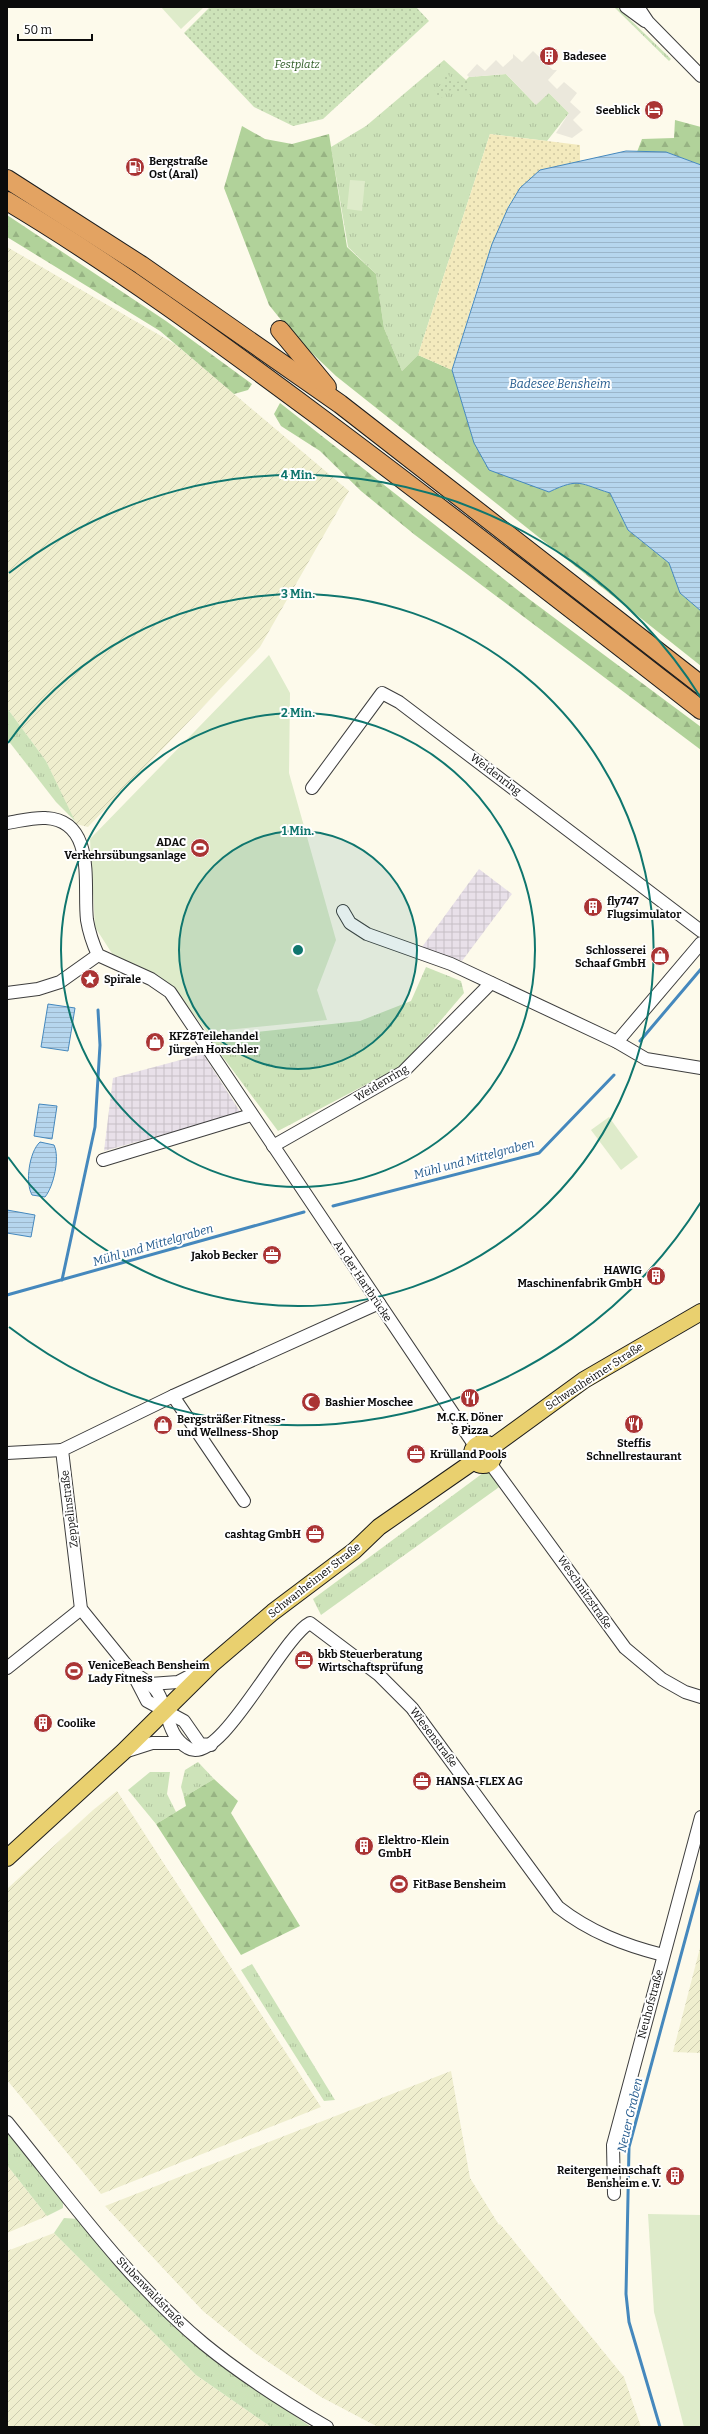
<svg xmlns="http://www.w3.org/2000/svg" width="708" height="2434" font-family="Bitter,serif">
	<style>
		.industrial { fill: url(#industrial-grid) }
		.farmland { fill: url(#farmland-furrows) }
		.grass { fill: url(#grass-tufts) }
		.forest { fill: url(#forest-firs) }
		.sand { fill: url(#sand-dots) }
		.park { fill: url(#park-dots) }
		.pitch { fill: #deebca }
		.plaza { fill: #ebe8dc }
		.water { fill: url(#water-rules); stroke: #4588bd }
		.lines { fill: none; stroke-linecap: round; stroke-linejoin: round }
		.stream { stroke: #4588bd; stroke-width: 3 }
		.minor-casing { stroke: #3e3e3e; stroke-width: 14 }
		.major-casing { stroke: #1c1c1c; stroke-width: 18 }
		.highway-casing { stroke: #1c1c1c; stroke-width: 20 }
		.minor { stroke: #fff; stroke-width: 12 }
		.major { stroke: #e9d06f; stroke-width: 16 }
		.highway { stroke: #e3a362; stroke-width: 18 }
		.ring { fill: none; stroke: #0f766e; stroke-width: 2 }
		.labels { text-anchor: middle; stroke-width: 4; stroke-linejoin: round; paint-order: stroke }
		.poi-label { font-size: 11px; font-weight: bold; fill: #0b0b0b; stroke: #fff; text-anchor: start }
		.park-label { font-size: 11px; font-style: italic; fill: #2c5a23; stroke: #fff }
		.street-label { font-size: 11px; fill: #0b0b0b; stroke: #fff }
		.water-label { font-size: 12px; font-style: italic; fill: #235a8d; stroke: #fff }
		.centre { fill: #0f766e; stroke: #fff; stroke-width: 2 }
		.ring-label { font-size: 12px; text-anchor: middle; font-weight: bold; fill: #0f766e; stroke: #fff; stroke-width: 4; stroke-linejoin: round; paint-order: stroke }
	</style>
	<defs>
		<pattern id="industrial-grid" width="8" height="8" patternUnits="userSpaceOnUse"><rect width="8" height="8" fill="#e8e0e9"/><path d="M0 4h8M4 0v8" fill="none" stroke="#c6bfc6"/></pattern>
		<pattern id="farmland-furrows" width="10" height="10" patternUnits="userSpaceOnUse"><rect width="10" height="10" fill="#efeece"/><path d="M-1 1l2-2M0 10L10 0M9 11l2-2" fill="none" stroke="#cccbb0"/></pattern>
		<pattern id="grass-tufts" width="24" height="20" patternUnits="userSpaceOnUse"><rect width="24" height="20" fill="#cde3b9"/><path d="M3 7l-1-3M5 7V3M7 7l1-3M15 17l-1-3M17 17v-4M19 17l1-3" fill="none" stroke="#afc19e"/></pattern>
		<pattern id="forest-firs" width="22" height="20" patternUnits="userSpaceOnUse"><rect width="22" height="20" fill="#b1d29a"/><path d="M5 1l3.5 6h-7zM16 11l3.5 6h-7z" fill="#97b383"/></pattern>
		<pattern id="sand-dots" width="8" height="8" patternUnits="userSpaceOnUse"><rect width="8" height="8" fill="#f3eabd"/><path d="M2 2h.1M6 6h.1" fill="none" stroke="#cfc7a1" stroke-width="1.8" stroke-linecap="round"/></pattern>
		<pattern id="park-dots" width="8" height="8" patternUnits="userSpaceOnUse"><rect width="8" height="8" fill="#cde3b9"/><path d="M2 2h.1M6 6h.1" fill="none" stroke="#afc19e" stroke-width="1.8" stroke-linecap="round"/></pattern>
		<pattern id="water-rules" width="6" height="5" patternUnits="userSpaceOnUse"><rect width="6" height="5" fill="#b6d6ee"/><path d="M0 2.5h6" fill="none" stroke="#9bb6cb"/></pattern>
	</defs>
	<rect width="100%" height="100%" fill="#fdfaeb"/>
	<g class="industrial">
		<path d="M479,869L512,894L462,961L422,947Z"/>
		<path d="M203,1054L241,1113L104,1151L113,1078Z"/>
	</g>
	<g class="farmland">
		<path d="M7,247L175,344L349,491L260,647L88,827L76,824L46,761L7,708Z"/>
		<path d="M117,1791L321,2107L101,2194L7,2080V1889L93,1810Z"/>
		<path d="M701,1944V2053L673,2052Z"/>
		<path d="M451,2071L470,2178L499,2225L500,2224L624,2377L641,2427H378L321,2397L255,2353L203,2311L105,2206Z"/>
		<path d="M7,2165L47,2216L7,2233Z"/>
		<path d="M54,2233L196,2375L271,2427H7V2251Z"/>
	</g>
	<g class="grass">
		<path d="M614,7H617L671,59L669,61Z"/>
		<path d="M444,60L466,80L469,77L506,74L535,104L548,92L569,113L547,141L490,134L418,355L402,371L384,328L376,274L348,247L331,147L366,126Z"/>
		<path d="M7,708L46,761L75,821L56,802L7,739Z"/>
		<path d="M426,967L461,981L464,993L403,1065L278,1131L208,1037L360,1021L411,1001Z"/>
		<path d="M483,1473H490L502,1485L321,1615L313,1599Z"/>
		<path d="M198,1762L214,1779L184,1797L181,1787L185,1770Z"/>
		<path d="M150,1772H170L167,1794L176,1812L156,1824L128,1790Z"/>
		<path d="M252,1964L327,2087L335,2100L324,2101L241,1970Z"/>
		<path d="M7,2132L63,2200V2208L47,2216L7,2165Z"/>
		<path d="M64,2218L79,2219L243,2380L311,2427H271L196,2375L54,2233Z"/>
	</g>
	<g class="forest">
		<path d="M675,120L701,127V165L666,152H637L642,139L674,138Z"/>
		<path d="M242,126L265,139L292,144L329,134L347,247L376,274L384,328L402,371L418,355L452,370L474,443L549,492C580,477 580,484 610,493L628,530L669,563L680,593L701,611V666L336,376L294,336L269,305L224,188Z"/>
		<path d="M7,215L166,321L252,384L248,390L234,394L160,331L7,237Z"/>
		<path d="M280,403L529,599L701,727V750L415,535L361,491L320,451L281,426L274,414Z"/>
		<path d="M214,1779L238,1801L231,1813L300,1926L241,1955L156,1824L186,1806L184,1797Z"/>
	</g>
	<path class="sand" d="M490,134L580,145V162L540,170L508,208L478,285L452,370L418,355Z"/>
	<g class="park">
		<path d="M210,7H416L429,21L323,119L293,126L254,107L184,33Z"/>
		<path d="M443,74H448L453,82L467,81L468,90L456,92L452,90L447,91L443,97L437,98L434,92L438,86H444Z"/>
	</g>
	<g class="pitch">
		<path d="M161,7H204L181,29Z"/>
		<path d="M350,180L365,181L362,211L347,209Z"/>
		<path d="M269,655L290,693L289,773L336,940L317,990L327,1020L207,1032L174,989L113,955L95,927L90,839Z"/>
		<path d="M609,1117L638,1157L621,1170L591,1130Z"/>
		<path d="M648,2214L701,2215V2427H684L654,2312Z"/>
	</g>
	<path class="plaza" d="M533,51L553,70H557L548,80L557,89L564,82L577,93L570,102L581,112L573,120L583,130L572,138L556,133L569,113L549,93L536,105L506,74L469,77L467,75L477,64L485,71L496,60L503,67L513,58V54L522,62Z"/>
	<g class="water">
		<path d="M626,151L666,152L701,165V611L680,593L669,563L628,530L610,493C580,484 580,477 549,492L489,470L474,443L452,370L492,244L508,208L520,188L540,170Z"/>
		<path d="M48,1004L75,1008L68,1051L41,1047Z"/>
		<path d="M39,1104L57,1106L52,1139L34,1136Z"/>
		<path d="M40,1142L54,1145C60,1157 54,1186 45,1197L32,1195C25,1183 29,1152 40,1142Z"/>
		<path d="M7,1210L35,1215L31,1237L7,1233Z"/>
	</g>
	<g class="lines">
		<g class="stream">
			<path d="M640,1041L701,969"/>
			<path d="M333,1206L539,1153L614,1075"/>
			<path d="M62,1280L95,1127L100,1045L98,1010"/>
			<path d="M7,1295L304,1212"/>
			<path d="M660,2427L629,2322L626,2294L629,2147L701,1881"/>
		</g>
		<defs>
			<g id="minor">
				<path d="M626,7L645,21"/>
				<path d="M638,7L648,22L701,76"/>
				<path d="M312,788L382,693L399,702L701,931"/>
				<path d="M7,823C20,821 34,817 46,818C97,821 83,887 87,920C89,932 93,944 98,955L151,979L170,992L475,1446"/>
				<path d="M343,911L350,923L367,934L451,964L617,1042L646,1059L701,1068"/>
				<path d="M7,993L38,989L60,982L98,955"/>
				<path d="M617,1042L701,943"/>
				<path d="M273,1146L403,1072L491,983"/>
				<path d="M103,1160L251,1115"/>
				<path d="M173,1396L244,1501"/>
				<path d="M7,1453L62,1450"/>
				<path d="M490,1463L625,1648L662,1679L685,1692L701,1697"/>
				<path d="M7,1668L81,1609"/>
				<path d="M132,1672C141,1678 153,1684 158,1693C169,1712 167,1736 188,1748C220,1768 281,1638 310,1623L379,1675L412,1708L558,1907C590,1932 624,1945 663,1955"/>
				<path d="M150,1684L178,1682L201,1670"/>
				<path d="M211,1745L200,1744L184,1721L147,1701L132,1672L81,1609L62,1450L173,1396L379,1303"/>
				<path d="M124,1752L152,1743H180"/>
				<path d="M7,2122C69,2198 128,2281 204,2344C242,2375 284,2402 327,2427"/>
				<path d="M614,2194L613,2145L701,1817"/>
			</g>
			<g id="major">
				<circle cx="483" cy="1454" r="11"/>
				<path d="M492,1447L584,1380L701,1312"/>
				<path d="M7,1858L123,1752L211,1665L273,1612L354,1551L379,1527L474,1461"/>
			</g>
			<g id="highway">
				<path d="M7,179L141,265L340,404L701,685"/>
				<path d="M7,201C114,265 216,340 317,415C446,511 574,611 701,710"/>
				<path d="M280,330L327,387"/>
			</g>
		</defs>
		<use href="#minor" class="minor-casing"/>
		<use href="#major" class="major-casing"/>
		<use href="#highway" class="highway-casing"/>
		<use href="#minor" class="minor"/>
		<use href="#major" class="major"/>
		<use href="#highway" class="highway"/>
	</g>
	<circle cx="298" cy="950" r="119" fill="#0f766e" fill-opacity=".12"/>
	<g class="ring">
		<circle cx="298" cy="950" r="119"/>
		<circle cx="298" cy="950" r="237"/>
		<path d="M8 743A356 356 0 1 1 8 1157"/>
		<path d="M701 1202A475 475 0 0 1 9 1327M9 573A475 475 0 0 1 701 698"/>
	</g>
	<defs>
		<symbol id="building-disc" viewBox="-11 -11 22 22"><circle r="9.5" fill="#aa3434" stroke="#fff"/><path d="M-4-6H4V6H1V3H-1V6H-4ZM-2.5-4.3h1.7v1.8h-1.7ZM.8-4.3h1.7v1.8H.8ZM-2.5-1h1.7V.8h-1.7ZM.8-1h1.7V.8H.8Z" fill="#fff"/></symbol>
		<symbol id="hotel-disc" viewBox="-11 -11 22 22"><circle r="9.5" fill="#aa3434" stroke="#fff"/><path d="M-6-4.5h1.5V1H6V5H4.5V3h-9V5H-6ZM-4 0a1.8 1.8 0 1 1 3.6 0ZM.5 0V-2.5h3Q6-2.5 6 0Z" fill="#fff"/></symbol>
		<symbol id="fuel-disc" viewBox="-11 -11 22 22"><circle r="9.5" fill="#aa3434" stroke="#fff"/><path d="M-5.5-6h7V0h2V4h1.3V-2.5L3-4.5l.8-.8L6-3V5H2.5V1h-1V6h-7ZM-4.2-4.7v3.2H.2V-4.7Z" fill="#fff"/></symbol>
		<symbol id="stadium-disc" viewBox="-11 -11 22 22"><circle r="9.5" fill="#aa3434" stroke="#fff"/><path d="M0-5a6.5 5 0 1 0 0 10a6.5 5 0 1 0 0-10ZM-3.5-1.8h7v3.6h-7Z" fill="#fff"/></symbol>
		<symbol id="shop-disc" viewBox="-11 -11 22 22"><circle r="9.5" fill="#aa3434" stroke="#fff"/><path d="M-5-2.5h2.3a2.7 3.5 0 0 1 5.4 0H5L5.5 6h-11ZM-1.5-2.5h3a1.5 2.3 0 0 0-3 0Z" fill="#fff"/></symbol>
		<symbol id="sight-disc" viewBox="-11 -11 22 22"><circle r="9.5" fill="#aa3434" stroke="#fff"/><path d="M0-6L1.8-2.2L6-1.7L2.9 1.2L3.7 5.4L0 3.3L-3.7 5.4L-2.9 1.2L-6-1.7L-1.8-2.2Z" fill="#fff"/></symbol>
		<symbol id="office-disc" viewBox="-11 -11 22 22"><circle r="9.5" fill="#aa3434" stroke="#fff"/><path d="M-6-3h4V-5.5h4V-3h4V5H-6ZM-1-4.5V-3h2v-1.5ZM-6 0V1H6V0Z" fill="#fff"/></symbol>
		<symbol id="restaurant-disc" viewBox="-11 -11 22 22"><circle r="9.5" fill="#aa3434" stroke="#fff"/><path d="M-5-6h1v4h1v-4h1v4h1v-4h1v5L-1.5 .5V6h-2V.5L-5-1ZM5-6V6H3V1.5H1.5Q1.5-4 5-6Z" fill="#fff"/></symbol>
		<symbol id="mosque-disc" viewBox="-11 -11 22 22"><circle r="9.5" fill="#aa3434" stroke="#fff"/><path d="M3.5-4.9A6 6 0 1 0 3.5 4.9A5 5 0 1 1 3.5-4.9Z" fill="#fff"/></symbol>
	</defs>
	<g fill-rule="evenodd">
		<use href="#building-disc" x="538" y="45" width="22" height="22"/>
		<use href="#hotel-disc" x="643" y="99" width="22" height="22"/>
		<use href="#fuel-disc" x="124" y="156" width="22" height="22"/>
		<use href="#stadium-disc" x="189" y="837" width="22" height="22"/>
		<use href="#building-disc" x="582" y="896" width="22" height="22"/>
		<use href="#shop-disc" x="649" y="945" width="22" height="22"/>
		<use href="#sight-disc" x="79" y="968" width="22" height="22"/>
		<use href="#shop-disc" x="144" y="1031" width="22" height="22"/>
		<use href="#office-disc" x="261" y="1244" width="22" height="22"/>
		<use href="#building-disc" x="645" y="1265" width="22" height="22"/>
		<use href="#restaurant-disc" x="459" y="1387" width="22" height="22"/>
		<use href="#mosque-disc" x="300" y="1391" width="22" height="22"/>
		<use href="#restaurant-disc" x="623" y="1413" width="22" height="22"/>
		<use href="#shop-disc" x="152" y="1414" width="22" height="22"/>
		<use href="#office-disc" x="405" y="1443" width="22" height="22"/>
		<use href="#office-disc" x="304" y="1523" width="22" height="22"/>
		<use href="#office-disc" x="293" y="1649" width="22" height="22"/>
		<use href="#stadium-disc" x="63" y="1660" width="22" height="22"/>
		<use href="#building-disc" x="32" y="1712" width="22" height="22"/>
		<use href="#office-disc" x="411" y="1770" width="22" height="22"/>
		<use href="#building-disc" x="353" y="1835" width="22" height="22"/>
		<use href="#stadium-disc" x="388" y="1873" width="22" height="22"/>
		<use href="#building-disc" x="664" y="2165" width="22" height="22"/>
	</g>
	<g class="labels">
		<g class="poi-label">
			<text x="563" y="60">Badesee</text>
			<text x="640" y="114" text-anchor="end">Seeblick</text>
			<text x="149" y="165">Bergstraße<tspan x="149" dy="13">Ost (Aral)</tspan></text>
			<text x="186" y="846" text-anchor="end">ADAC<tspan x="186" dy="13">Verkehrsübungsanlage</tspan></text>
			<text x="607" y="905">fly747<tspan x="607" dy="13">Flugsimulator</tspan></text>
			<text x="646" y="954" text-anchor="end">Schlosserei<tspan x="646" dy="13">Schaaf GmbH</tspan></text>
			<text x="104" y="983">Spirale</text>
			<text x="169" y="1040">KFZ&amp;Teilehandel<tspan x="169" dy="13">Jürgen Horschler</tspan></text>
			<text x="258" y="1259" text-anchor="end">Jakob Becker</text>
			<text x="642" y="1274" text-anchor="end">HAWIG<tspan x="642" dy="13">Maschinenfabrik GmbH</tspan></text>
			<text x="325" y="1406">Bashier Moschee</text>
			<text x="470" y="1421" text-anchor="middle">M.C.K. Döner<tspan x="470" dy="13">&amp; Pizza</tspan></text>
			<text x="177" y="1423">Bergsträßer Fitness-<tspan x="177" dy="13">und Wellness-Shop</tspan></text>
			<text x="634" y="1447" text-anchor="middle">Steffis<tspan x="634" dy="13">Schnellrestaurant</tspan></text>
			<text x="430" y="1458">Krülland Pools</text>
			<text x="301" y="1538" text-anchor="end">cashtag GmbH</text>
			<text x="318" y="1658">bkb Steuerberatung<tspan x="318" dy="13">Wirtschaftsprüfung</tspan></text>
			<text x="88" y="1669">VeniceBeach Bensheim<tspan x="88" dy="13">Lady Fitness</tspan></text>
			<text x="57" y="1727">Coolike</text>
			<text x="436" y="1785">HANSA-FLEX AG</text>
			<text x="378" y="1844">Elektro-Klein<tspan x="378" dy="13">GmbH</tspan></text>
			<text x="413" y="1888">FitBase Bensheim</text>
			<text x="661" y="2174" text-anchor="end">Reitergemeinschaft<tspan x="661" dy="13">Bensheim e. V.</tspan></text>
		</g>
		<g class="park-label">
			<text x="297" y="68">Festplatz</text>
		</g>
		<g class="street-label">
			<text transform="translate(496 774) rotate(37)" y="4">Weidenring</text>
			<text transform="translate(381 1083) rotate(-31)" y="4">Weidenring</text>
			<text transform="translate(363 1281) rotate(56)" y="4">An der Hartbrücke</text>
			<text transform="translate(594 1376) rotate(-33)" y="4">Schwanheimer Straße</text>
			<text transform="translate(69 1509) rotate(-97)" y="4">Zeppelinstraße</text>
			<text transform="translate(314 1580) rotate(-38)" y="4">Schwanheimer Straße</text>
			<text transform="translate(585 1592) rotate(55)" y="4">Weschnitzstraße</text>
			<text transform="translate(434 1737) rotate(53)" y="4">Wiesenstraße</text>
			<text transform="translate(650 2004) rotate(-75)" y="4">Neuhofstraße</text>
			<text transform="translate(151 2292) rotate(46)" y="4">Stubenwaldstraße</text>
		</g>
		<g class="water-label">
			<text x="560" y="388">Badesee Bensheim</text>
			<text transform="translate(474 1159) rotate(-15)" y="4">Mühl und Mittelgraben</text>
			<text transform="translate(153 1245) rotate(-16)" y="4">Mühl und Mittelgraben</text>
			<text transform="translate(630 2115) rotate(-77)" y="4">Neuer Graben</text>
		</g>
	</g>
	<circle cx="298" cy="950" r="6" class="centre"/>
	<g class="ring-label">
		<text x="298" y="479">4 Min.</text>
		<text x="298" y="598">3 Min.</text>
		<text x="298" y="717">2 Min.</text>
		<text x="298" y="835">1 Min.</text>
	</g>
	<rect width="708" height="2434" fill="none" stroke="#0b0b0b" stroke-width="16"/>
	<path d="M18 34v6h74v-6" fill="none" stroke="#0b0b0b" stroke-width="2"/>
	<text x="24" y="34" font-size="12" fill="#0b0b0b" stroke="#ffffff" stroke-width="3" paint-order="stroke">50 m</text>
</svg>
